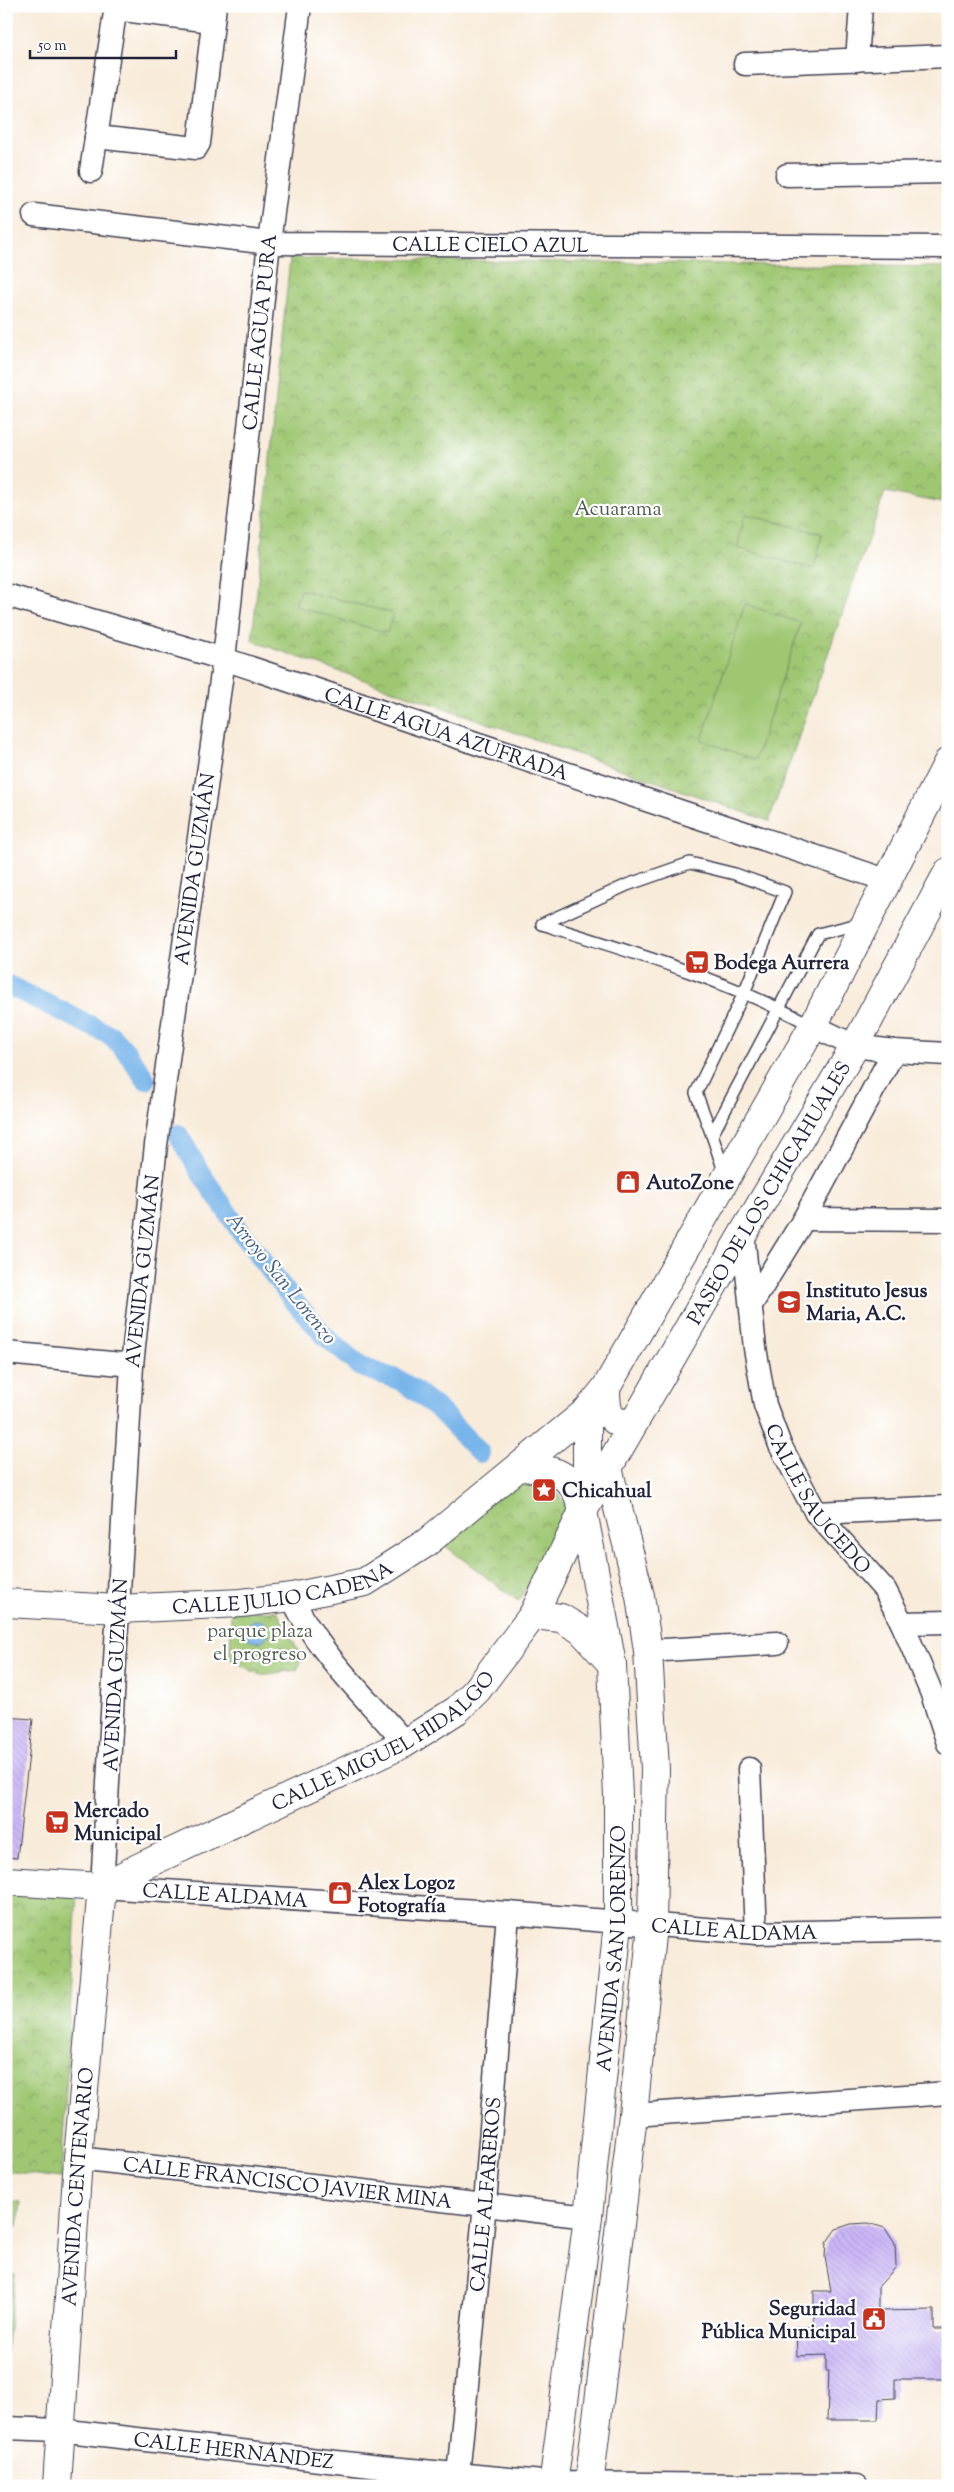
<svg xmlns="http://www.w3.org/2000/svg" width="954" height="2492" font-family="'Sorts Mill Goudy',serif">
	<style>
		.park { fill: url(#park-crowns); stroke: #607456 }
		.garden { fill: #9fc772; stroke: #607456 }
		.water { fill: #78b5ea; stroke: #4d6c92 }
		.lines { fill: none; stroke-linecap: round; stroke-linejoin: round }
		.canal { stroke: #78b5ea; stroke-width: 20 }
		.building { fill: url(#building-back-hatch) }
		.lane-casing { stroke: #424053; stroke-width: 14 }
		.street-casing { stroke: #424053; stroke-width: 25 }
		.secondary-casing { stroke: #424053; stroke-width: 30 }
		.lane { stroke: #fff; stroke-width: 11 }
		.street { stroke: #fff; stroke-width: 22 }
		.secondary { stroke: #fff; stroke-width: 28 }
		.labels { text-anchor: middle; stroke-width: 4.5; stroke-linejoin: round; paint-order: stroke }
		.street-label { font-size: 20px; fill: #22223b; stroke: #fff }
		.park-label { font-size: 20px; fill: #4e5c4e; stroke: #fff }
		.poi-label { font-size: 20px; font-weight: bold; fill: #22223b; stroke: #fff; text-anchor: start }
		.water-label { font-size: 21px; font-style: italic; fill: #445d81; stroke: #fff }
	</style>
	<defs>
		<pattern id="park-crowns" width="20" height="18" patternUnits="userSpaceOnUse" patternTransform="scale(1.25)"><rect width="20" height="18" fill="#9fc772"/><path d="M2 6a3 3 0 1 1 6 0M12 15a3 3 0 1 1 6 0" fill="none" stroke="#81a15f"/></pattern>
		<pattern id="building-back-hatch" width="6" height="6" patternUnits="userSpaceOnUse" patternTransform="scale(1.25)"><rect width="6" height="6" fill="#cbb7f7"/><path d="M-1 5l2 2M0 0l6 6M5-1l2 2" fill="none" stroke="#ae9dd5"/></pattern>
	</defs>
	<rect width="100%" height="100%" fill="#fff"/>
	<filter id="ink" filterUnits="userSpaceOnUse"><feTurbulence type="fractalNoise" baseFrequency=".02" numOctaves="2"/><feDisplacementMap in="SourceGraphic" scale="10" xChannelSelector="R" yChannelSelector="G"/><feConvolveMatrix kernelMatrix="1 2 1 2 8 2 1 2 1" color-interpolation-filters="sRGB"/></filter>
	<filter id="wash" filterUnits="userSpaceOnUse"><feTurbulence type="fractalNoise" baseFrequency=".0096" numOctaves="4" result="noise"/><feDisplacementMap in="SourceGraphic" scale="20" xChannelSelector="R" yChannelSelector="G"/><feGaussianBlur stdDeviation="1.12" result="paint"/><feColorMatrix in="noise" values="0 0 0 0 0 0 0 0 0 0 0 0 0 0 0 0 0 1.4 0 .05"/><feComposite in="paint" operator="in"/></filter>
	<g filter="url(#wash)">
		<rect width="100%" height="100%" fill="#f8ebd9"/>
		<g class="park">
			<path d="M290,258L948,267V504L885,492L769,821L252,641Z"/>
			<path d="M548,1477L568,1510L551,1552L518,1601L440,1542L514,1482Z"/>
			<path d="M231,1611H277L302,1658L297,1670L260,1675L230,1659Z"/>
			<path d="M6,1885L77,1892L61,2178L6,2171Z"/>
		</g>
		<g class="garden">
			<path d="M745,514L822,534L814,569L737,548Z"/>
			<path d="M300,590L393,613L387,633L295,606Z"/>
			<path d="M745,604L801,623L755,760L702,740Z"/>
			<path d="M6,2201L21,2202L18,2227L6,2226Z"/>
			<path d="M6,2274L15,2275L6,2352Z"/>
		</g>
		<circle class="water" cx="257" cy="1631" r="11"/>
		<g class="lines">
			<g class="canal">
				<path d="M6,984L112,1036L129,1055L146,1080"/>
				<path d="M178,1134L200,1172L238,1228L291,1298L326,1337L361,1367L399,1380L414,1390L438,1409L480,1453"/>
			</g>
		</g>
		<g id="blocks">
			<g class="building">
				<path d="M6,1717L33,1719L17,1858L6,1857Z"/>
				<path d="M868,2223L885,2228L895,2244L896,2267L878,2287V2311L934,2310V2329H945L943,2356L948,2357V2379H895V2398L879,2399L878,2420H827L829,2371H826V2355L797,2356L796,2327H814V2291H831L825,2257L826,2243L836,2229L851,2224Z"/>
			</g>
		</g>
	</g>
	<g filter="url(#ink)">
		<use href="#blocks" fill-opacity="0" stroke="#424053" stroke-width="1"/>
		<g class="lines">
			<defs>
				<g id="lane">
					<path d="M712,1135L696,1093L744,993L785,892L735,874L690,863L627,885L542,924C632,952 730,981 813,1026"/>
					<path d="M725,1174L712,1135L818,934L862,923"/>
				</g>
				<g id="street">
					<path id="s1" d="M300,6L269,243L224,659L156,1145L132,1365L102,1887L508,1913L756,1933L948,1929"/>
					<path d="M115,9L212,21"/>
					<path d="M857,60L861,6"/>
					<path d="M745,64L948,56"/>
					<path d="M96,137L196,148L199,143L215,6"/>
					<path d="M91,171L116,6"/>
					<path d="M787,175L948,172"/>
					<path id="s2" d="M34,215L269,243L948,247"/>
					<path id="s3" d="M6,595L224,659L886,880"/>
					<path d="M813,1026L855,1046L894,1051L948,1054"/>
					<path d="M804,1219L948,1220"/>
					<path id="s4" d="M743,1234L755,1348L765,1405L780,1445L816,1513L885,1590L902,1623L932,1694L948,1743"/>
					<path d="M751,1305L804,1219L894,1051"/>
					<path d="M6,1353L132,1365"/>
					<path d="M816,1513L948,1507"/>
					<path d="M292,1597C315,1650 367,1698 405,1743"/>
					<path d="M902,1623L948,1622"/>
					<path d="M648,1651L777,1643"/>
					<path d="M749,1769L756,1933"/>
					<path d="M633,2115L948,2093"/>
					<path id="s5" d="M78,2158L588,2217"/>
					<path id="s6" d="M6,2428L59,2430L380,2467L554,2483L857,2486"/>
					<path id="s7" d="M458,2475L485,2204L508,1913"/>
				</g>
				<g id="secondary">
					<path d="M606,1388C606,1409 607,1428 635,1421"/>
					<path d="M522,1467C557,1470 574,1473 583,1511"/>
					<path id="s8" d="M6,1603L119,1609L241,1603L292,1597L365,1582L426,1543L587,1411L606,1388L813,1026L948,762"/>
					<path d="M533,1615L561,1618L581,1630L612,1664"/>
					<path id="s9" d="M6,1881L102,1887L140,1867L405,1743L457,1710L477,1690L533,1615L583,1511L743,1234L855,1046L948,872"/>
					<path id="s10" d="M57,2486L78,2158L102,1887"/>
					<path id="s11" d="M553,2486L588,2217L618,1923V1796L612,1664L583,1511L587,1472V1411"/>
					<path d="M589,2486L633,2115L652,1925L655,1769L648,1651L640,1596L608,1468"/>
				</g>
			</defs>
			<use href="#lane" class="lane-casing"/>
			<use href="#street" class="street-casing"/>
			<use href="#secondary" class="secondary-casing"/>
			<use href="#lane" class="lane"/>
			<use href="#street" class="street"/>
			<use href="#secondary" class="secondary"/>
		</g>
	</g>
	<defs>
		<symbol id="supermarket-square" viewBox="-11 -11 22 22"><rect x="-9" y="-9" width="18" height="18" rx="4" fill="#c8321e" stroke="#fff"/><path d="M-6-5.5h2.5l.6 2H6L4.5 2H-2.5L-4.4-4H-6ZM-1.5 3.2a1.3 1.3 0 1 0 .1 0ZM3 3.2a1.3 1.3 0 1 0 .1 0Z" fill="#fff"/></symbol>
		<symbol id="shop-square" viewBox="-11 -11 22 22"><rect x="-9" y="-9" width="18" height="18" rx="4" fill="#c8321e" stroke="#fff"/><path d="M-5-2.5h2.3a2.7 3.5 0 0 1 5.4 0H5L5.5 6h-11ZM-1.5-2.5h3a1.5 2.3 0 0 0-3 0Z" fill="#fff"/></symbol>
		<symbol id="school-square" viewBox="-11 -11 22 22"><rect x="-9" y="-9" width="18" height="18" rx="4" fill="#c8321e" stroke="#fff"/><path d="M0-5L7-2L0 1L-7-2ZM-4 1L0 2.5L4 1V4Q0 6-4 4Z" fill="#fff"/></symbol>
		<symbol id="sight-square" viewBox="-11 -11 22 22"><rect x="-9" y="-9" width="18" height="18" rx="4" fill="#c8321e" stroke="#fff"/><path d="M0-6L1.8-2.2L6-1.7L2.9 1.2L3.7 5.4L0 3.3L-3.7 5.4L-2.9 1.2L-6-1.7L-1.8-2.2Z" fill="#fff"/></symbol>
		<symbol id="civic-square" viewBox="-11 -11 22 22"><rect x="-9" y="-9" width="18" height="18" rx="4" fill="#c8321e" stroke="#fff"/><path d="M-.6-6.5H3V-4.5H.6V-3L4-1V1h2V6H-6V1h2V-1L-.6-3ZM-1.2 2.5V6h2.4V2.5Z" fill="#fff"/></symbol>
	</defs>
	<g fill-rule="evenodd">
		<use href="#supermarket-square" x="683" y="948" width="28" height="28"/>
		<use href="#shop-square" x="614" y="1168" width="28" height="28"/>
		<use href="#school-square" x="775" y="1288" width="28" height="28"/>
		<use href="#sight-square" x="530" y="1476" width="28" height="28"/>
		<use href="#supermarket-square" x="43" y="1808" width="28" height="28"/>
		<use href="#shop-square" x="326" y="1879" width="28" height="28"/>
		<use href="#civic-square" x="860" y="2305" width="28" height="28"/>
	</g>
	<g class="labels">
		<g class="street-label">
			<text dy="7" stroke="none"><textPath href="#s2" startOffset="458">CALLE CIELO AZUL</textPath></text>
			<text transform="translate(259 332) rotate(-84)" y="7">CALLE AGUA PURA</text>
			<text dy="7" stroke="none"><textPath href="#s3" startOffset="462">CALLE AGUA AZUFRADA</textPath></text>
			<text transform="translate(194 869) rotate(-82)" y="7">AVENIDA GUZMÁN</text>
			<text dy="7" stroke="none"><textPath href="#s9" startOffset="1099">PASEO DE LOS CHICAHUALES</textPath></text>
			<text transform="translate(142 1271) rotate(-84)" y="7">AVENIDA GUZMÁN</text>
			<text dy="7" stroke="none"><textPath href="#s4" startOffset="281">CALLE SAUCEDO</textPath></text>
			<text dy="7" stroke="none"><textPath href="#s8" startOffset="279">CALLE JULIO CADENA</textPath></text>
			<text transform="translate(115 1675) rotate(-87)" y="7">AVENIDA GUZMÁN</text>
			<text dy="7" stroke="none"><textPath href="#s9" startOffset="414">CALLE MIGUEL HIDALGO</textPath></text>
			<text dy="7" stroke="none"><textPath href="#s1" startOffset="2016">CALLE ALDAMA</textPath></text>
			<text dy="7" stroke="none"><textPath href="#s1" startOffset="2526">CALLE ALDAMA</textPath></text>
			<text dy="7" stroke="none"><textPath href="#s11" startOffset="541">AVENIDA SAN LORENZO</textPath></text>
			<text dy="7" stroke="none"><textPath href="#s5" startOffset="211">CALLE FRANCISCO JAVIER MINA</textPath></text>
			<text dy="7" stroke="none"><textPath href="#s10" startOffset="300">AVENIDA CENTENARIO</textPath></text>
			<text dy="7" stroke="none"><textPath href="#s7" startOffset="282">CALLE ALFAREROS</textPath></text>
			<text dy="7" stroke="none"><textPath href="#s6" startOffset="229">CALLE HERNÁNDEZ</textPath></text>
		</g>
		<g class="park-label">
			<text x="618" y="515">Acuarama</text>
			<text x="260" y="1637">parque plaza<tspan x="260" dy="23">el progreso</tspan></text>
		</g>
		<g class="poi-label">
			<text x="714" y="969">Bodega Aurrera</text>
			<text x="646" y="1189">AutoZone</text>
			<text x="806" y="1297">Instituto Jesus<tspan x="806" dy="23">Maria, A.C.</tspan></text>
			<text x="562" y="1497">Chicahual</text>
			<text x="74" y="1817">Mercado<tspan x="74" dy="23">Municipal</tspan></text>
			<text x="358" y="1889">Alex Logoz<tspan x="358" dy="23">Fotografía</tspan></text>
			<text x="856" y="2315" text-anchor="end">Seguridad<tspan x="856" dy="23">Pública Municipal</tspan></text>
		</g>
		<g class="water-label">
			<text transform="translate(282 1278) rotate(51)" y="7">Arroyo San Lorenzo</text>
		</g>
	</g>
	<rect width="954" height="2492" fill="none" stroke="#fff" stroke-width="25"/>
	<path d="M30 50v8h146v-8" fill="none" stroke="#22223b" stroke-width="2.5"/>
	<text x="38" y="50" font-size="15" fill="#22223b" stroke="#ffffff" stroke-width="4" paint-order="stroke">50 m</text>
</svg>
